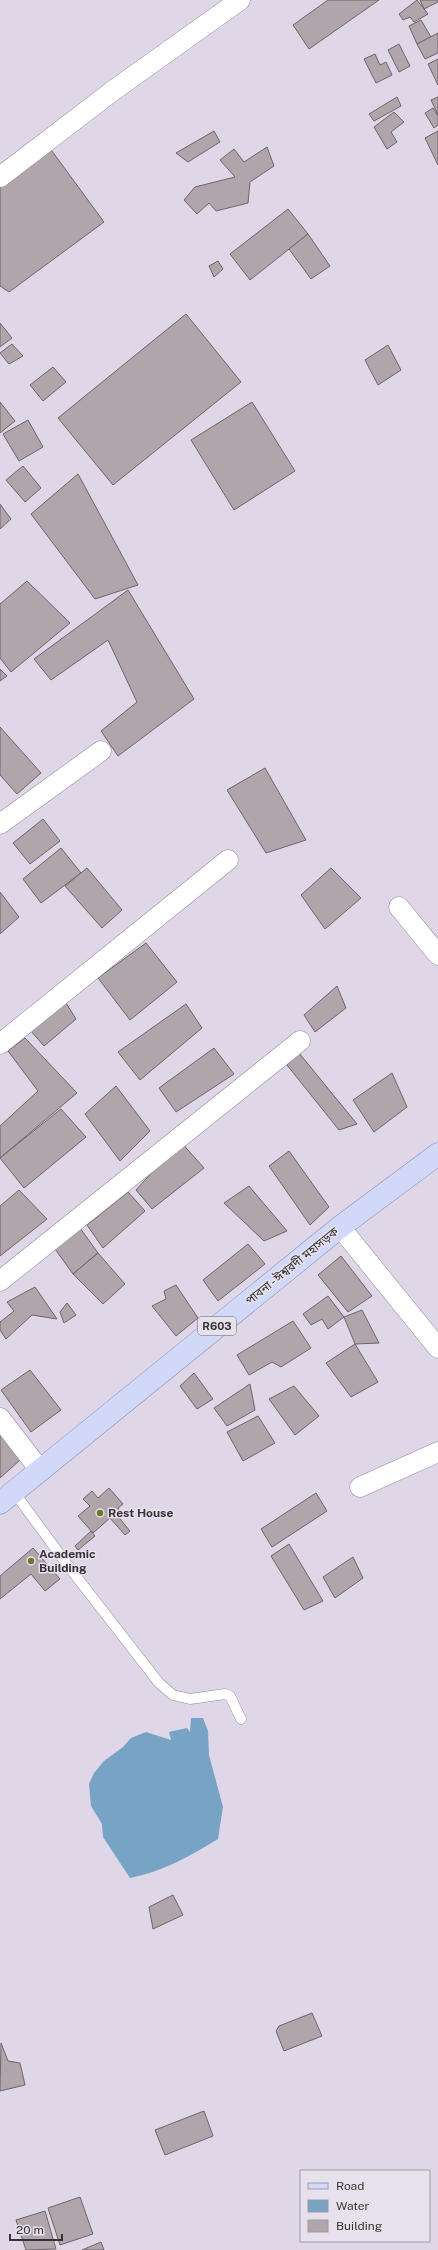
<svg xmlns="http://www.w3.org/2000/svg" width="438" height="2250" font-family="'Public Sans','Noto Sans Bengali',sans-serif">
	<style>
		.built { fill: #dfd6e8; fill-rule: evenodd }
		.water { fill: #77a3c4 }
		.building { fill: #b0a5ab; stroke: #6e6469 }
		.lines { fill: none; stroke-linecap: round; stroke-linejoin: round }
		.lane-casing { stroke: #918c96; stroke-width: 11 }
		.street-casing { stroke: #918c96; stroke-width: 21 }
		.primary-casing { stroke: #878eb1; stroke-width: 23 }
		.lane { stroke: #fff; stroke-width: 10 }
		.street { stroke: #fff; stroke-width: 20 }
		.primary { stroke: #d2d9f8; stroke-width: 22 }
		.poi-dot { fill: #687b2a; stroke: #e7e1ec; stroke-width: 1.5 }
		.labels { text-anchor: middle; stroke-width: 3; stroke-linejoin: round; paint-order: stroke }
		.shield { fill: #e7e1ec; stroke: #6a666d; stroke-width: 1 }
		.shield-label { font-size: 11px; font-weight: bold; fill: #343236 }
		.street-label { font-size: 12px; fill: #343236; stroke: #e7e1ec }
		.poi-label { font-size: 12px; font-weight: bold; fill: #343236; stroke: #e7e1ec; text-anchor: start }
	</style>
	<rect width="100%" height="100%" fill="#e7e1ec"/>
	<path class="built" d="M0,0H438V2250H0ZM301,2171H429V2241H301Z"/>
	<path class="water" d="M191,1718H203L208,1731L209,1755L223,1807L218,1839C190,1856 162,1872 130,1878L103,1837L102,1824L91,1806L89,1784L94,1773L104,1761L123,1747L131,1738L146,1732L171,1740L169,1732L187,1728L190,1732Z"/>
	<g class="building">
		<path d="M328,0H379L309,49L293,25Z"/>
		<path d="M417,0L428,14L414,22L410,17L403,20L399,14Z"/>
		<path d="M420,0H438V2L424,9Z"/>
		<path d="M421,20L431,37L417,44L409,26Z"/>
		<path d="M438,33V53L425,59L417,44Z"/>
		<path d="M399,44L410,66L399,72L388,50Z"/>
		<path d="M375,54L380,65L386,62L392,75L376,83L364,59Z"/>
		<path d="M438,59V85L428,64Z"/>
		<path d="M397,97L401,106L374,121L369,114Z"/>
		<path d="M438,97V115L431,100Z"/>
		<path d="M433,108L438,116V125L434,128L425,113Z"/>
		<path d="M394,112L404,122L391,132L397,142L387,149L374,127Z"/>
		<path d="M214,131L220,142L188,162L176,153Z"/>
		<path d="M438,131V165L425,138Z"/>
		<path d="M49,147L104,222L9,292L0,286V183Z"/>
		<path d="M267,147L274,166L250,182L248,203L216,211L209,203L197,214L184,200L195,187L235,177L220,160L234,149L244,162Z"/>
		<path d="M288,209L308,234L250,280L230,254Z"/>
		<path d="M308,234L330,266L311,279L289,249Z"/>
		<path d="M218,261L223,269L214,277L209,266Z"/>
		<path d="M186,314L241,382L113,485L58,418Z"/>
		<path d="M0,323L12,338L0,347Z"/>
		<path d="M12,344L23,356L9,364L0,353Z"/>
		<path d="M388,345L401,370L378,385L365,360Z"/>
		<path d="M53,367L66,382L43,401L30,385Z"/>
		<path d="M0,402L15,421L0,433Z"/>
		<path d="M252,402L295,471L234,510L191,440Z"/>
		<path d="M28,420L43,447L19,461L3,434Z"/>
		<path d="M23,466L41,488L25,502L6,480Z"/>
		<path d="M78,474L138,585L95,599L31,514Z"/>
		<path d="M0,504L11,519L0,529Z"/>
		<path d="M27,581L70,623L11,672L0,658V604Z"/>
		<path d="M128,590L194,699L118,756L101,731L137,702L108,640L51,680L34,659Z"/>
		<path d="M0,669L7,676L0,681Z"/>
		<path d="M0,727L41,773L17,794L0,775Z"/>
		<path d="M265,768L306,840L266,853L227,790Z"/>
		<path d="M43,819L60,841L30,864L13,843Z"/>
		<path d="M61,848L81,873L41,903L23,879Z"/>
		<path d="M87,868L122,910L102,928L65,886Z"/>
		<path d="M331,868L361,898L325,929L301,895Z"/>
		<path d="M0,892L19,917L0,934Z"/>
		<path d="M146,943L177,982L130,1020L98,978Z"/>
		<path d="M337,986L346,1008L315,1032L304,1015Z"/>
		<path d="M66,1003L76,1019L44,1046L30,1030Z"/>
		<path d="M186,1004L202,1028L140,1080L118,1052Z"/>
		<path d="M25,1038L77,1093L0,1158V1126L38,1091L8,1051Z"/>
		<path d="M214,1048L234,1074L176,1112L159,1088Z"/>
		<path d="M299,1053L357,1124L339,1130L287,1065Z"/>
		<path d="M392,1073L407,1107L374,1132L353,1100Z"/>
		<path d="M116,1086L150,1131L120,1161L85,1114Z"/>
		<path d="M61,1109L86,1137L24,1188L0,1158Z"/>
		<path d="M180,1141L204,1168L152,1209L136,1190Z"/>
		<path d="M289,1151L329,1207L310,1225L269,1166Z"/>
		<path d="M249,1186L287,1231L264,1241L224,1203Z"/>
		<path d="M19,1190L47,1219L0,1256V1206Z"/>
		<path d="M128,1192L145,1211L103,1248L87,1225Z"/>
		<path d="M80,1228L98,1253L73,1274L55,1249Z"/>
		<path d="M248,1244L265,1264L218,1301L203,1280Z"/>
		<path d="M98,1253L125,1284L103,1304L73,1274Z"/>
		<path d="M341,1256L372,1296L348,1312L318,1275Z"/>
		<path d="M176,1285L198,1318L176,1336L152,1306L166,1299L164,1291Z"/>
		<path d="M35,1287L57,1319L32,1315L6,1339L0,1330V1322L14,1311L7,1302Z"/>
		<path d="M328,1296L344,1317L328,1329L322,1319L311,1325L303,1314Z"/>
		<path d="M67,1303L76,1315L64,1323L60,1312Z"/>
		<path d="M362,1310L379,1343L355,1344L344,1317Z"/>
		<path d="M293,1321L311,1348L281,1367L272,1362L249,1375L237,1355Z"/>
		<path d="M355,1344L378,1382L351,1397L326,1363Z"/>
		<path d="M30,1370L61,1410L31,1432L1,1390Z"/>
		<path d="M194,1373L213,1399L197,1409L180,1386Z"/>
		<path d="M250,1384L255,1410L227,1426L214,1408Z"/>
		<path d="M294,1386L319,1416L295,1435L269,1399Z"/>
		<path d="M258,1416L275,1443L243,1461L227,1432Z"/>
		<path d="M0,1433L20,1460L0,1478Z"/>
		<path d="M109,1488L123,1504L118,1508L120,1511L116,1514L130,1531L125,1535L110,1518L93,1533L78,1516L90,1506L83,1499L92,1491L98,1498Z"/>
		<path d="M316,1493L327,1511L272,1547L261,1529Z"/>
		<path d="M91,1531L95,1536L78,1550L75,1546Z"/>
		<path d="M289,1544L323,1601L304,1610L271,1556Z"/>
		<path d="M33,1548L60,1579L45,1591L31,1574L0,1599V1576Z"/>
		<path d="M353,1557L363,1578L335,1598L323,1577Z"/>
		<path d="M173,1895L183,1915L153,1929L149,1907Z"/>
		<path d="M312,2013L322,2036L284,2051L276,2031L279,2026Z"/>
		<path d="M1,2043L8,2061L20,2063L25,2085L0,2091Z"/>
		<path d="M204,2111L213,2136L165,2155L155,2130Z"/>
		<path d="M80,2197L93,2234L60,2245L48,2208Z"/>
		<path d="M45,2211L56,2249L26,2250L16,2220Z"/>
		<path d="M101,2242L104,2250H82Z"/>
	</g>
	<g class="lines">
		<defs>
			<path id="lane" d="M14,1492L72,1571L159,1683L173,1695L190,1699L225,1694L230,1696L241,1719"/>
			<g id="street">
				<path d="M0,177L114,90L240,0"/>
				<path d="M0,824L101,751"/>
				<path d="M399,907L438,955"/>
				<path d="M0,1044L228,860"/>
				<path d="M340,1227L438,1348"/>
				<path d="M0,1281L300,1041"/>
				<path d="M0,1418L40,1470"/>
				<path d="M360,1487L438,1452"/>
			</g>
			<path id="primary" d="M0,1503L340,1227L438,1154"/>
		</defs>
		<use href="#lane" class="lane-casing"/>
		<use href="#street" class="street-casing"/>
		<use href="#primary" class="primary-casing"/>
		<use href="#lane" class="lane"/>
		<use href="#street" class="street"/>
		<use href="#primary" class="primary"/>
	</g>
	<g class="poi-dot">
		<circle cx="100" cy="1513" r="4"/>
		<circle cx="31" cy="1561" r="4"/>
	</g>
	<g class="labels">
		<rect class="shield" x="198" y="1317" width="38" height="18" rx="3"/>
		<g class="shield-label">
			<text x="217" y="1330">R603</text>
		</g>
		<g class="street-label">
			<text transform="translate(292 1266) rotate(-39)" y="4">পাবনা - ঈশ্বরদী মহাসড়ক</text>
		</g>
		<g class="poi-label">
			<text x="108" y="1517">Rest House</text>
			<text x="39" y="1558">Academic<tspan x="39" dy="14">Building</tspan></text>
		</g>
	</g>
	<rect x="300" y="2170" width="130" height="72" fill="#e7e1ec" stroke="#9f9ba3"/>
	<rect x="308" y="2183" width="20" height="6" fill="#d2d9f8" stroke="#9f9ba3"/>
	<text x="336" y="2190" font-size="12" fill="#343236">Road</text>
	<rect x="308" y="2200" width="20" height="12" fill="#77a3c4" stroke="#9f9ba3"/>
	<text x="336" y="2210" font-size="12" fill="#343236">Water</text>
	<rect x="308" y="2220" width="20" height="12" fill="#b0a5ab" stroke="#9f9ba3"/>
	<text x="336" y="2230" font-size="12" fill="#343236">Building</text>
	<path d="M10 2234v6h52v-6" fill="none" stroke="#343236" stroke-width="2"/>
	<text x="16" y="2234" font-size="12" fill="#343236" stroke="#e7e1ec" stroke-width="3" paint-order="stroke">20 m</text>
</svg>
